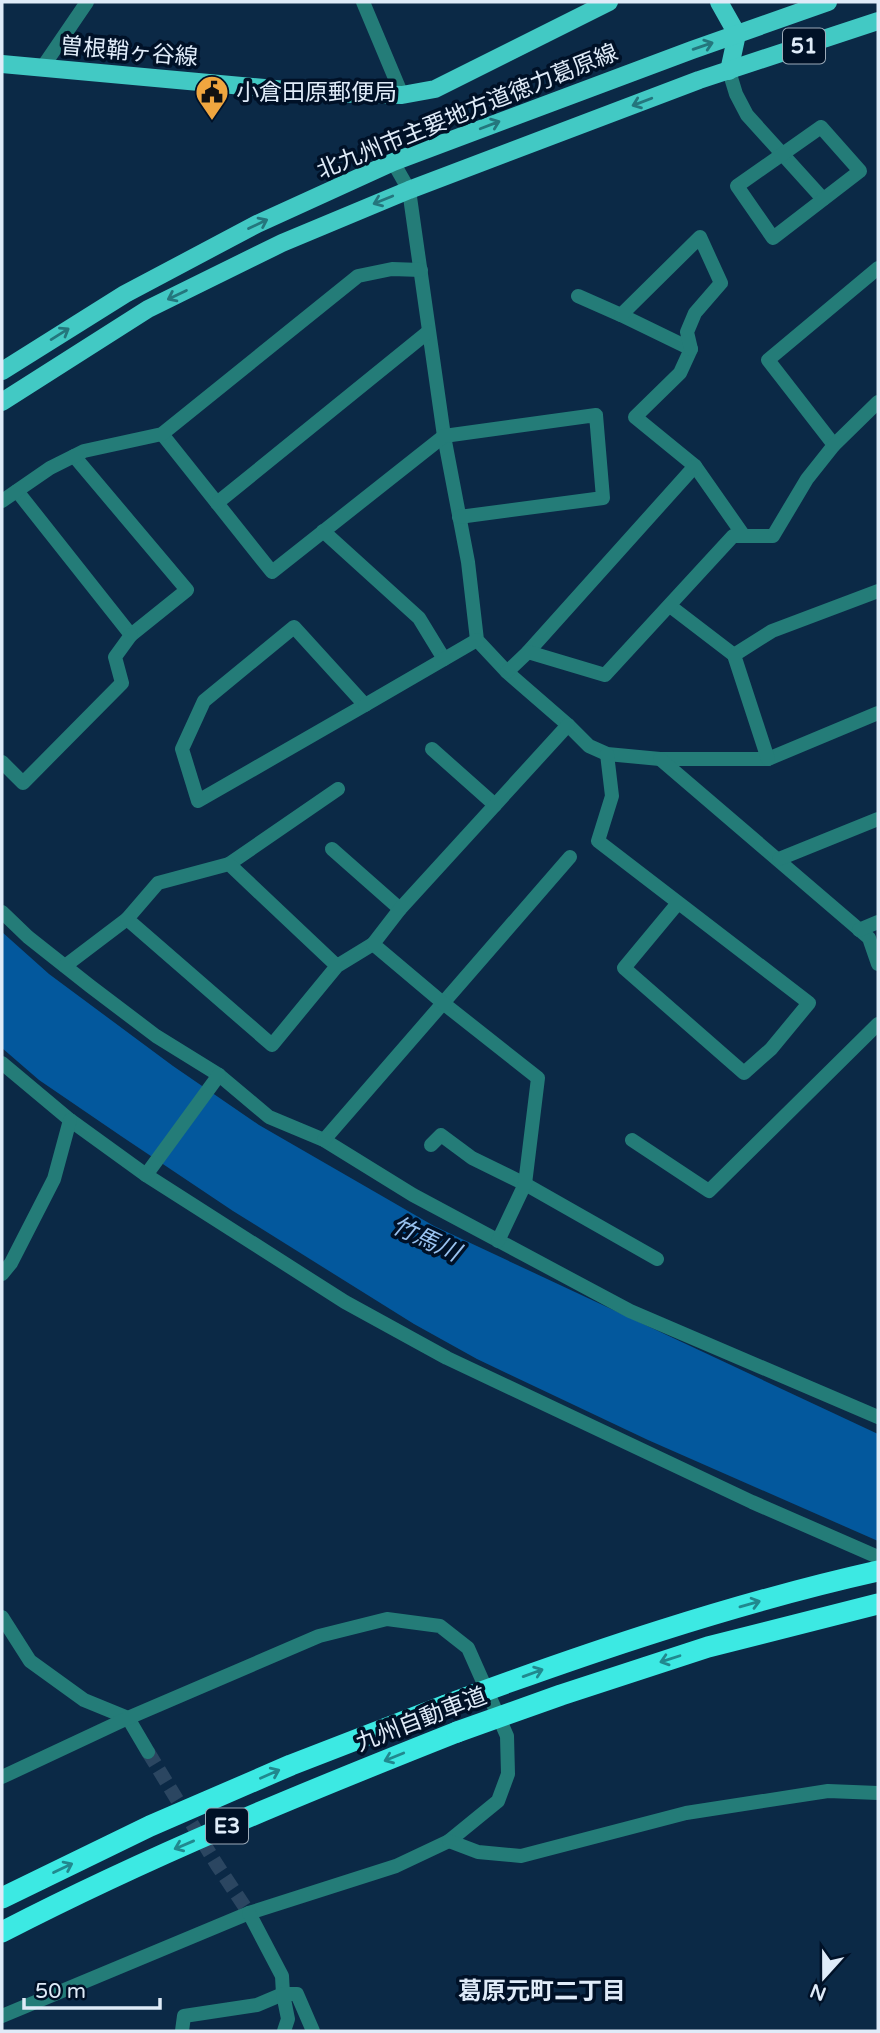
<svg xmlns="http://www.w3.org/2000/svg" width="880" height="2033" font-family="'Varela Round','Noto Sans JP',sans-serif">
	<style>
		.water { fill: #03589d }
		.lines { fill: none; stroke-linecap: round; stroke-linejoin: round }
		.minor-tunnel { stroke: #2b4661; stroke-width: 14; stroke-dasharray: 14 7; stroke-linecap: butt }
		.minor { stroke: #247c78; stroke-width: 14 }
		.primary { stroke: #42c9c4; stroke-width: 18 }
		.motorway { stroke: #3ce9e3; stroke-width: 21 }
		.motorway-bridge { stroke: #3ce9e3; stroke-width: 21 }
		.oneway { stroke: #24767d }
		.oneway2 { stroke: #21888e }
		.labels { text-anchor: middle; stroke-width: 7; stroke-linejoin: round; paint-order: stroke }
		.shield { fill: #001127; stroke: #9caab9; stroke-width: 2 }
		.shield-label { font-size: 21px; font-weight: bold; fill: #dfebf8 }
		.street-label { font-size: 23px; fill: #dfebf8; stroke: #001127 }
		.poi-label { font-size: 23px; fill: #dfebf8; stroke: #001127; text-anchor: start }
		.water-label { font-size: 24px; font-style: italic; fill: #99c2ef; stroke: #001127 }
		.neighbourhood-label { font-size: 24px; font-weight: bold; fill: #dfebf8; stroke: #001127 }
	</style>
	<rect width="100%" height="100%" fill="#0b2946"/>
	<path class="water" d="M2,932L49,974L173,1066L259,1125L434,1226L878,1434V1541L648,1440L477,1359L414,1324L233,1211L121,1136L39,1080L2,1048Z"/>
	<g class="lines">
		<path class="minor-tunnel" d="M148,1752L217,1865L249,1913"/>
		<g class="minor">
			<path d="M363,2L402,95"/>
			<path d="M42,68L87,2"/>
			<path d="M729,71L736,94L747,115L823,199"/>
			<path d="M821,127L860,171L773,238L737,186Z"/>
			<path d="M393,162L409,190L444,436L468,562L477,640L507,672L568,725L589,746L607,754L660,759H768L878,713"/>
			<path d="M578,296L621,315L691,349L680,373L635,417L695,466L744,536"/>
			<path d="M621,315L700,237L721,283L695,313L687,332L691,349"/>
			<path d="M162,434L272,572L444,436L596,415L603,498L459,517"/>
			<path d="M834,445L768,360L878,268"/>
			<path d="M17,491L131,635L187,590L74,456"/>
			<path d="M2,501L50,468L84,451L162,434L358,276L392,269L421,270"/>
			<path d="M217,503L428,332"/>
			<path d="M323,531L419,618L444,659"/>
			<path d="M670,606L734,655"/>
			<path d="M294,627L365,705L198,801L182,749L204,701Z"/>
			<path d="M528,652L695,466"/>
			<path d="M507,672L528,652L605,675L733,536H773L807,479L834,445L878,402"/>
			<path d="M365,705L477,640"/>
			<path d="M432,749L495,805"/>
			<path d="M607,754L612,796L598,841L809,1003L771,1049L744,1073L624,968L678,903"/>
			<path d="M660,759L869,938L878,964"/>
			<path d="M768,759L734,655L772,631L878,591"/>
			<path d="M2,762L23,783L122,683L115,657L131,635"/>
			<path d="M332,849L400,909"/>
			<path d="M779,859L878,819"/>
			<path d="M229,864L338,789"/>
			<path d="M2,912L28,937L90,986L156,1036L219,1075L269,1117L324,1140L413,1195L630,1311L878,1417"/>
			<path d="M859,930L878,922"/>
			<path d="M65,966L127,919"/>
			<path d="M337,966L229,864L158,883L127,919L272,1045L337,966L373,944"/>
			<path d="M2,1063L70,1120L146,1175L345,1302L447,1358L752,1502L878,1557"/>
			<path d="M324,1140L570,857"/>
			<path d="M632,1140L709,1191L878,1024"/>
			<path d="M431,1145L441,1135L472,1158L525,1184L657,1259"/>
			<path d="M146,1175L219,1075"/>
			<path d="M498,1241L525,1184L538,1078L443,1003L373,944L400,909L568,725"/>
			<path d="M2,1274L11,1263L54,1179L70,1120"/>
			<path d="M2,1617L30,1661L84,1700L128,1718L148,1752"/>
			<path d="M2,1777L128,1718L319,1636L387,1619L440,1626L468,1648L507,1736L508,1774L498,1801L449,1841L396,1866L249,1913L2,2016"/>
			<path d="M449,1841L478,1852L521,1856L686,1813L828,1791L878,1793"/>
			<path d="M182,2031L184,2016L257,2005L283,1994L282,1976L249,1913"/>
			<path d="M284,2031L288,2019L283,1994H297L313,2031"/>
		</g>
		<g class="primary">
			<path d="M719,2L737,34L729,71"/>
			<path d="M2,64L320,93L402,95L435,89L609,2"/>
			<path d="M2,371L125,294L257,224L393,162L692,50L828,2"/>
			<path d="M2,402L148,309L282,243L409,190L699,80L878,21"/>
		</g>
		<g class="motorway">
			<path d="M2,1898L150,1826L291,1765L446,1705"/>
			<path d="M2,1932C149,1856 303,1793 457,1732"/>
		</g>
		<g class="motorway-bridge">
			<path d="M446,1705C587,1653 731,1604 878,1571"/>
			<path d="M457,1732L561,1695L708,1647L878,1604"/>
		</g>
	</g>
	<defs><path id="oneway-shaft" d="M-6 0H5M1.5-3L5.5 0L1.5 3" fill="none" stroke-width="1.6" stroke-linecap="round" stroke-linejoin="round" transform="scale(1.75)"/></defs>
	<g class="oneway">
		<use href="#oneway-shaft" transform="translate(703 46) rotate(-19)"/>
		<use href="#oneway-shaft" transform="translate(642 102) rotate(159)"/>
		<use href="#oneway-shaft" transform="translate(490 125) rotate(-21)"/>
		<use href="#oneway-shaft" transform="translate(383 200) rotate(158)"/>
		<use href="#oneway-shaft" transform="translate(258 224) rotate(-26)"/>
		<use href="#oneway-shaft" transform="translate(177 295) rotate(154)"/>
		<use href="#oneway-shaft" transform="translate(60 334) rotate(-32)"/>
	</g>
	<g class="oneway2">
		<use href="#oneway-shaft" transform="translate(750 1604) rotate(-16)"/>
		<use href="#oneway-shaft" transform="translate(670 1659) rotate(162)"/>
		<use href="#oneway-shaft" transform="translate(533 1673) rotate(-20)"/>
		<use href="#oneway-shaft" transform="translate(394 1757) rotate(158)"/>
		<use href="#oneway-shaft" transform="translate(270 1774) rotate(-24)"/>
		<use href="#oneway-shaft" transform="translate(184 1845) rotate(157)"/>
		<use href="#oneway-shaft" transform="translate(63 1868) rotate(-26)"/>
	</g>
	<defs>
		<symbol id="civic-pin" viewBox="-11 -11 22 30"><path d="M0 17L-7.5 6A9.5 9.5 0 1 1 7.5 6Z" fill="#f0a63f" stroke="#001127"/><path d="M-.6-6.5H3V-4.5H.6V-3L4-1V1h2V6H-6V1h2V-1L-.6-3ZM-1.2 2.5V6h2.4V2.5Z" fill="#111"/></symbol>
	</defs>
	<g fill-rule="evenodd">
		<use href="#civic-pin" x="193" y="73" width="38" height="52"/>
	</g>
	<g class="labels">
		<g class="shield">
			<rect x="783" y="28.5" width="42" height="35" rx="5"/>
			<rect x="206" y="1808.5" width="42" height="35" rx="5"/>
		</g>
		<g class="shield-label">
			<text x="804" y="53">51</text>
			<text x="227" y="1833">E3</text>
		</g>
		<g class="street-label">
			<text transform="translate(129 51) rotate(5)" y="8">曽根鞘ヶ谷線</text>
			<text transform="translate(467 111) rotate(-22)" y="8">北九州市主要地方道徳力葛原線</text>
			<text transform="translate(421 1719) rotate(-21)" y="8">九州自動車道</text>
		</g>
		<g class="poi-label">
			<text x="236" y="100">小倉田原郵便局</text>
		</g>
		<g class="water-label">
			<text transform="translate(426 1239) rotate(25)" y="8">竹馬川</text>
		</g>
		<g class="neighbourhood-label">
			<text x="542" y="1999">葛原元町二丁目</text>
		</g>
	</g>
	<rect width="880" height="2033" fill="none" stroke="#dfebf8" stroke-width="7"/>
	<g transform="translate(824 1977) rotate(201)" stroke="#001127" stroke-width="5" paint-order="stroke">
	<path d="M0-5L12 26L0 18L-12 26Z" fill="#dfebf8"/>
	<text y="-10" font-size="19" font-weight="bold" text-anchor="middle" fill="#dfebf8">N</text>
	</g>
	<path d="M24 1998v10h136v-10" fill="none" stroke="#dfebf8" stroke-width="3.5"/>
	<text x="35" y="1998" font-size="21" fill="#dfebf8" stroke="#001127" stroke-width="5" paint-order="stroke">50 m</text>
</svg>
